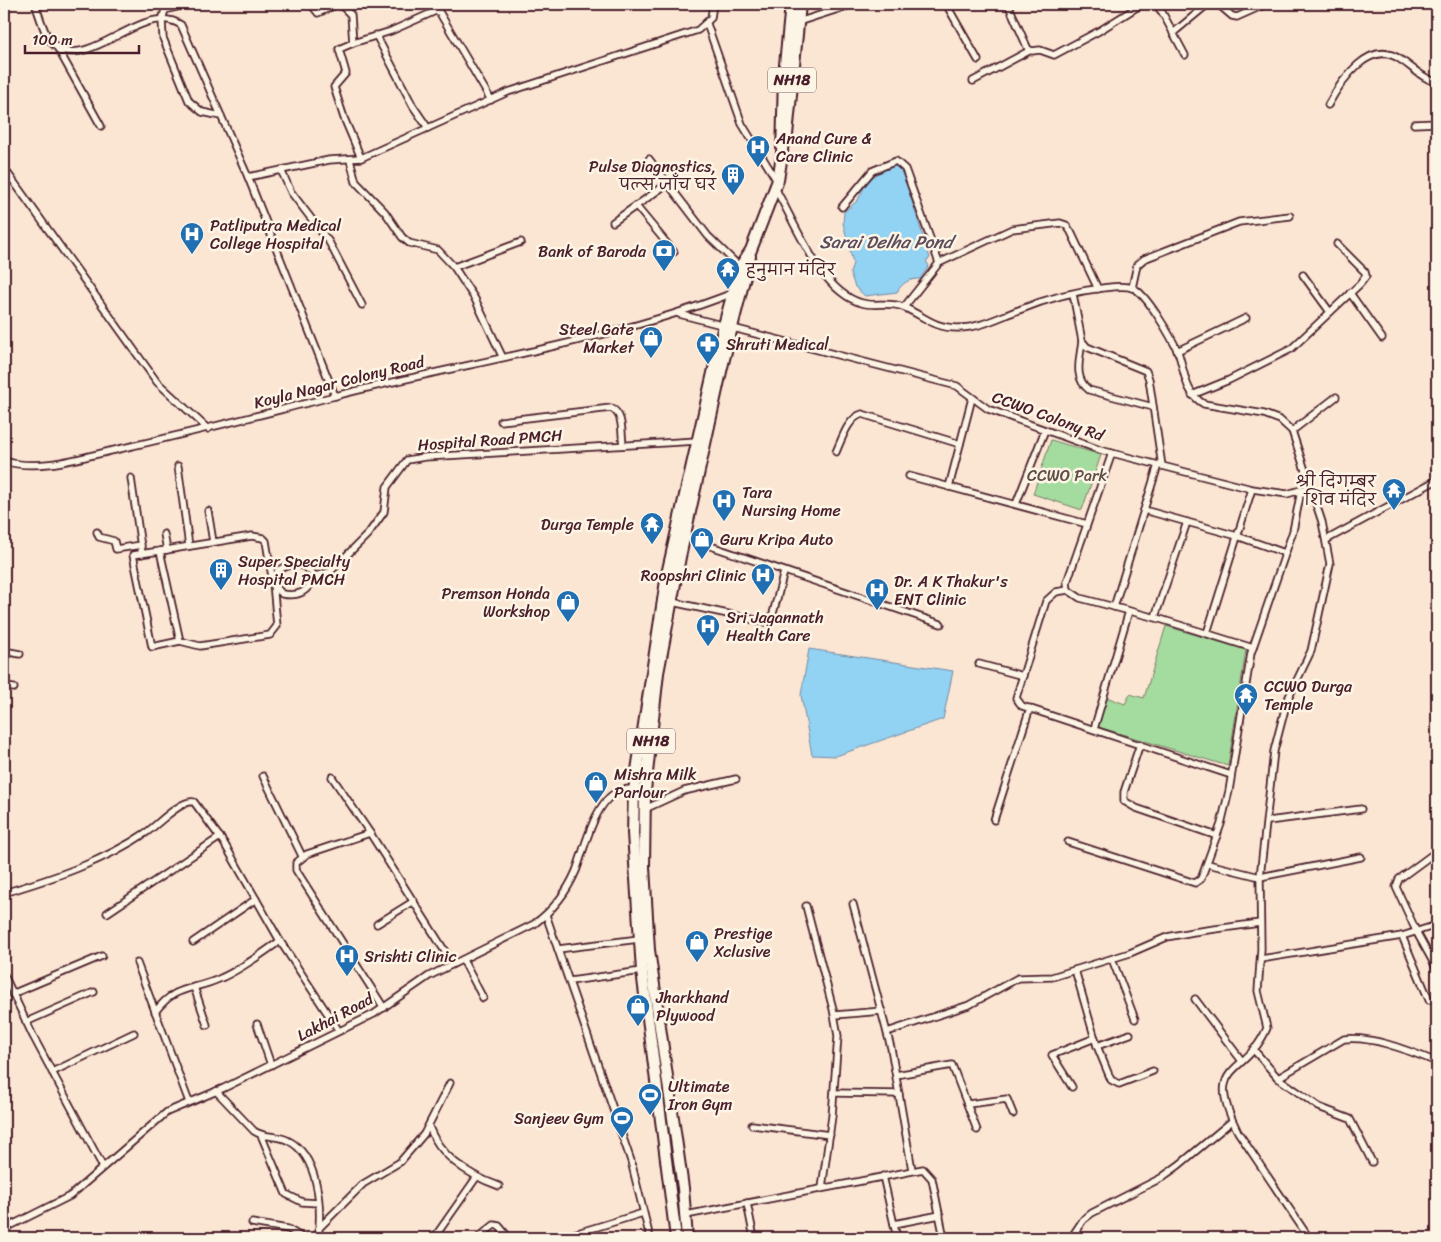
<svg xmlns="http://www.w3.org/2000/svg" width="1441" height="1242" font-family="Sriracha,'Playpen Sans Deva',sans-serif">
<rect width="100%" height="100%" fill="#fbe6d3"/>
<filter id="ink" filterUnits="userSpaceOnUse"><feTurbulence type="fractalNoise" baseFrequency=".02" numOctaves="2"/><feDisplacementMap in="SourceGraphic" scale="10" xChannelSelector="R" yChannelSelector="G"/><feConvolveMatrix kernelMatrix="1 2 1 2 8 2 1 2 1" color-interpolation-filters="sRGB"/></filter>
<g filter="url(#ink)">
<g fill="#a4db9f" stroke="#777d65">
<path d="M1051 440 1101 455 1082 510 1033 494Z"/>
<path d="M1166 626 1246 650 1228 766 1098 727 1106 697 1125 704 1130 694 1144 698Z"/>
</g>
<g fill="#92d2f3" stroke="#758aa3">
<path d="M892 164 897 165 902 170 930 258 926 261 929 266 920 279C909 279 903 282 897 292L865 296 855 287 850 273 853 263 843 223 844 212 858 200 867 181Z"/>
<path d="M809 649 953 671 943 719 836 756 812 755 801 695Z"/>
</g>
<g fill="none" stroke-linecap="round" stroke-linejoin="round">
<g stroke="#4a1f2b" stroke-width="9">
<g id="minor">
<path d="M35 4C40 16 45 41 58 48 93 68 145 0 181 25L248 177 335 396"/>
<path d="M189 4 165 10 162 20 163 38 189 101 202 112 221 116"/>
<path d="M311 4 318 13 338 4"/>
<path d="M340 4 351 15 353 43 339 49 346 73 334 87 344 118 361 158"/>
<path d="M946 4 978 60"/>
<path d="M1008 4 1028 49 1032 51 1040 50 1054 55 1099 31 1142 4"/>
<path d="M1155 4 1162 12 1185 55"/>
<path d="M1218 4 1232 16 1237 17 1266 4"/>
<path d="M798 22 854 4"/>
<path d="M707 24 742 124 777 181"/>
<path d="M1173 33 1208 4"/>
<path d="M376 35 413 106 428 128"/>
<path d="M353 43 391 31 438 10 491 100"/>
<path d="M57 47 101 126"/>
<path d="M973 81 1029 51"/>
<path d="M1328 105C1341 81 1370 37 1401 60 1412 67 1424 80 1437 82"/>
<path d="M1414 124 1437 123"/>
<path d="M649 159 708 236 740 267"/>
<path d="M350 160 356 182 385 212 402 237 409 243 438 250 454 267 475 299 502 356"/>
<path d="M4 168 157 382 208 429"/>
<path d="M281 170 291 192 329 242 362 305"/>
<path d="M248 177 329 160 361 158 508 92 698 30 711 18 713 4"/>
<path d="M775 188C795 222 820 292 862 303 875 307 889 301 903 307 923 315 932 328 958 328 980 328 999 317 1019 310 1046 299 1074 291 1103 288 1112 287 1123 285 1133 288 1146 293 1172 338 1178 352 1185 371 1184 393 1204 404L1264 414 1280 420 1292 431 1322 522 1330 564 1311 651 1287 701 1274 751 1260 877 1261 949 1258 991 1267 1028C1246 1078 1202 1061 1238 1132L1309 1238"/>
<path d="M636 206 674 252"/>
<path d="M842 207 872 171 896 161 905 169 939 263 904 307"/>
<path d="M613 222 667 184"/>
<path d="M939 263 1012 229 1060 223 1066 225 1071 232 1098 289"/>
<path d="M454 267 521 242"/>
<path d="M1303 275 1330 312"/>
<path d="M1132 288 1137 265 1144 259 1239 222 1290 216"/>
<path d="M1350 293 1382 338"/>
<path d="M1073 294 1082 341 1087 347 1146 371 1149 379 1162 466"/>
<path d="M679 314 957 386 988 409 1100 450 1252 489 1287 494 1311 487"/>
<path d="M1082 341C1080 359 1073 378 1089 390L1153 407"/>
<path d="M1177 351 1246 318"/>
<path d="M1192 395 1229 380 1291 349 1360 284 1366 276 1365 272 1337 244"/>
<path d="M501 421 611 408C624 414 621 432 623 445"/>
<path d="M1292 431 1336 397"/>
<path d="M836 452C842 439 848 418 862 414L960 444"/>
<path d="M1112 453 1067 582 1068 590 1080 598 1160 619 1253 648"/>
<path d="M4 461C40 472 82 457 119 449 191 433 263 414 335 396 467 362 605 343 733 293"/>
<path d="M178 466 189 546"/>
<path d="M909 476 1087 524"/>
<path d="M131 478 142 554"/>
<path d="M949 487 972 398"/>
<path d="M1016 504 1045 430"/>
<path d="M1144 510 1158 465"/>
<path d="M208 511 213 542"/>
<path d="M97 532 99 537 114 541 116 549 141 545"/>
<path d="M164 534 167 550"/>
<path d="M684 537 941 624"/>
<path d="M1326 540 1437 480"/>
<path d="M160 551 133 555 152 647 180 641"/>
<path d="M315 576C308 592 299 597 282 594L273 583 266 541 263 538 252 536 160 551 180 641 200 646 270 635 277 626 273 583 278 570C296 562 301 561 315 576L330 572 368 534 384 512 387 487 407 460 425 457 697 441"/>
<path d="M1068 590 1056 592 1046 601 1016 698 1022 706 1231 775"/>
<path d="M672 602 765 622 771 621 784 572"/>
<path d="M1114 607 1144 510 1237 536 1285 553"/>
<path d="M1155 617 1187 522"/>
<path d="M1207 633 1252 489"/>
<path d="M4 651 20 654"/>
<path d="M979 664 1023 676"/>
<path d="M4 687 14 688"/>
<path d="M1094 729 1129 611"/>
<path d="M1140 744 1124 792V801L1136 808 1217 836"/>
<path d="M263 776 302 856"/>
<path d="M332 777 370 833 453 964"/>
<path d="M645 809 684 791 736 779"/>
<path d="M994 820 1030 708"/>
<path d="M1268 821 1361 809"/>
<path d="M370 833 307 854 296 863V870L384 1008"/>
<path d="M1068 842 1195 883 1201 879 1221 824 1229 791 1251 653 1293 531 1301 491"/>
<path d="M1437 851 1399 879 1396 887 1417 933 1437 969"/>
<path d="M1208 864 1260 877 1361 857"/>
<path d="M4 893C54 878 103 862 147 832 158 824 182 799 194 802L224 843 280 941 339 1031"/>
<path d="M853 904 891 1048 912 1170"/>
<path d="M806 906 833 1009 838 1036 832 1116 822 1188"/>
<path d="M107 913 220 837"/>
<path d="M546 915 631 1161 650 1238"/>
<path d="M377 924 414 901"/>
<path d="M1402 936 1429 1000"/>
<path d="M193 942 256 899"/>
<path d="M558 949 639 939"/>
<path d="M1112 959 1135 1019"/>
<path d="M1261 959 1402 936 1437 925"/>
<path d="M463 960 483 998"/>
<path d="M137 963 189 1102"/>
<path d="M1075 970 1097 1046 1111 1080 1119 1084 1153 1071"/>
<path d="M4 975 33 1036 103 1167"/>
<path d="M570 981 642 971"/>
<path d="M194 987 207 1025"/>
<path d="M12 994 102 956"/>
<path d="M1195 999 1242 1061"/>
<path d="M155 1012C177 983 192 992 221 978 242 969 261 954 280 941"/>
<path d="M835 1015 882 1011"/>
<path d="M26 1022 94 992"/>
<path d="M257 1024 271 1065"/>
<path d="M887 1032 969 1005 1018 978 1052 977 1130 953 1167 937 1193 932 1260 923"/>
<path d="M1097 1046 1130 1034"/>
<path d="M1253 1049 1278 1078 1319 1107 1350 1119 1372 1162"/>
<path d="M52 1072 134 1033"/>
<path d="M896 1075 952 1065 977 1130"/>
<path d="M1278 1078 1344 1039C1374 1036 1409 1051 1437 1062"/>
<path d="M1072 1087 1052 1055 1095 1038"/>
<path d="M216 1091 254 1131C264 1138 276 1135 287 1140 319 1155 322 1208 318 1238"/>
<path d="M834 1093 899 1094"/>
<path d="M968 1104 1007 1099 1013 1114"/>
<path d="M752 1125 830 1135"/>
<path d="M429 1127C441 1158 468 1175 499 1186"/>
<path d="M261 1135 286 1194 302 1202 318 1203"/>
<path d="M883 1176 897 1238"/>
<path d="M747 1203 754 1238"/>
<path d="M686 1215 923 1169 932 1179 944 1238"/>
<path d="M252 1223 288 1229 303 1238"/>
<path d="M894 1224 940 1215"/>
<path d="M319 1228 363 1184 400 1162 424 1134 450 1083"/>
<path d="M4 1229 70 1196 167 1112 224 1088 374 1014 429 976 534 924C552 911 567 892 576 871 585 848 595 797 622 790 629 788 638 790 645 791"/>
<path d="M434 1238 476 1178"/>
<path d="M478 1238 494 1225 499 1226 509 1238"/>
<path d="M561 1238 643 1213"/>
<path d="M1071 1238 1083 1220 1092 1213 1161 1178 1179 1165 1232 1121"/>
</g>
</g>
<g stroke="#4a1f2b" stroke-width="14">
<g id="trunk">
<path d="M787 135 800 4"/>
<path d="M676 1238 642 971 633 833 634 790 667 574 724 325 740 267 751 250 778 180 782 155 784 75 791 4"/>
<path d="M687 1238 683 1188 649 950 644 867 645 791 658 673 680 557 722 367 750 256"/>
</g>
</g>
<use href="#minor" stroke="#fcf5e5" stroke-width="5.5"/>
<use href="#trunk" stroke="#fcf5e5" stroke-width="10"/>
</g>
</g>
<defs>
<g id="hospital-pin" transform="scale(1.25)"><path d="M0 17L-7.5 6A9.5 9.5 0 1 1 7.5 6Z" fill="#1f6fb2" stroke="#fcf5e5"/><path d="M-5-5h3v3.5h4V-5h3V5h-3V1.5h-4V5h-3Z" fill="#fff"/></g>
<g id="building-pin" transform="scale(1.25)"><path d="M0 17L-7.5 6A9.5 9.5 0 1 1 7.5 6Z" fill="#1f6fb2" stroke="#fcf5e5"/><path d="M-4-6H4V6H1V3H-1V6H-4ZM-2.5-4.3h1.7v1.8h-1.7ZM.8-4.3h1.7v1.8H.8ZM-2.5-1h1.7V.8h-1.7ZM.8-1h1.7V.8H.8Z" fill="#fff"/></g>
<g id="bank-pin" transform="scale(1.25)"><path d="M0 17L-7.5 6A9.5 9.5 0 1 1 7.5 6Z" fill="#1f6fb2" stroke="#fcf5e5"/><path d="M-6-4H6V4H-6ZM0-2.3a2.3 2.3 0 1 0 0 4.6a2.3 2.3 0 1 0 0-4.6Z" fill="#fff"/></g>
<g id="temple-pin" transform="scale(1.25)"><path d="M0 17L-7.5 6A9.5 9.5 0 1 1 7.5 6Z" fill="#1f6fb2" stroke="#fcf5e5"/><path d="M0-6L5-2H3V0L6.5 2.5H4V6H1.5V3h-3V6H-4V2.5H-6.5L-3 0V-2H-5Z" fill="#fff"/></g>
<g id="shop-pin" transform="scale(1.25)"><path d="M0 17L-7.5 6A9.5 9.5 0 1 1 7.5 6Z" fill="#1f6fb2" stroke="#fcf5e5"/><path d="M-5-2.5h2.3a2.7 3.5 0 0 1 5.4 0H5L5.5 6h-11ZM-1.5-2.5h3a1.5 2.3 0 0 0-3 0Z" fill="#fff"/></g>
<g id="pharmacy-pin" transform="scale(1.25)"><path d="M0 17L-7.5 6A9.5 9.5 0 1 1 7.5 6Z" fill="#1f6fb2" stroke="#fcf5e5"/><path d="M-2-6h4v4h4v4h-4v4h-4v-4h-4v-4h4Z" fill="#fff"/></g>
<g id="stadium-pin" transform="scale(1.25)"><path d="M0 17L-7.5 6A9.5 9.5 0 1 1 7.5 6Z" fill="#1f6fb2" stroke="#fcf5e5"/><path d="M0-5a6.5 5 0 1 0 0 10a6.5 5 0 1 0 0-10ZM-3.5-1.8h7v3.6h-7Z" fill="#fff"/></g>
</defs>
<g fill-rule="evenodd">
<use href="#hospital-pin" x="758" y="147"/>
<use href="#building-pin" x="733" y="175"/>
<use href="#hospital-pin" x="192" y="234"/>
<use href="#bank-pin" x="664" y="251"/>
<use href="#temple-pin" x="728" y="269"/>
<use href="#shop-pin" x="651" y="338"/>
<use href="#pharmacy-pin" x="708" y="344"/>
<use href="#temple-pin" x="1394" y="490"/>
<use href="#hospital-pin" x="724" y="501"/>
<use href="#temple-pin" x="652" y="524"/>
<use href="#shop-pin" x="702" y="539"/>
<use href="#building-pin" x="221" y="570"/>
<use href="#hospital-pin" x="763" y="575"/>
<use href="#hospital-pin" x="877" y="590"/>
<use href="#shop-pin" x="568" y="602"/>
<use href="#hospital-pin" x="708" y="626"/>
<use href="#temple-pin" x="1246" y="695"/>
<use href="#shop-pin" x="596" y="783"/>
<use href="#shop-pin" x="697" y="942"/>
<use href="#hospital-pin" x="347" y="956"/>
<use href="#shop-pin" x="638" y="1006"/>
<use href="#stadium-pin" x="650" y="1095"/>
<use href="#stadium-pin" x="622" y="1118"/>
</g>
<g text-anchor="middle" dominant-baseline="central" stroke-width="5" stroke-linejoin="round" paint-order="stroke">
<g fill="#fcf5e5" stroke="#7f5f63" stroke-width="1">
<rect x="768" y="67.5" width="48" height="25" rx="4"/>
<rect x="627" y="728.5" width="48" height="25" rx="4"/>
</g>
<g font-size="15" font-weight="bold" fill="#4a1f2b">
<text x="792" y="80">NH18</text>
<text x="651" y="741">NH18</text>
</g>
<g font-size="16" fill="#4a1f2b" stroke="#fcf5e5" text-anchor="start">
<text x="776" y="138">Anand Cure &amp;<tspan x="776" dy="18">Care Clinic</tspan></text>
<text x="716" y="166" text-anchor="end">Pulse Diagnostics,<tspan x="716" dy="18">पल्स जाँच घर</tspan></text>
<text x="210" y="225">Patliputra Medical<tspan x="210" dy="18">College Hospital</tspan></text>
<text x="646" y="251" text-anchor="end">Bank of Baroda</text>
<text x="746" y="269">हनुमान मंदिर</text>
<text x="634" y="329" text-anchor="end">Steel Gate<tspan x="634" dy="18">Market</tspan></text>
<text x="726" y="344">Shruti Medical</text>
<text x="1376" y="481" text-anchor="end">श्री दिगम्बर<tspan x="1376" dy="18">शिव मंदिर</tspan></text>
<text x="742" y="492">Tara<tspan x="742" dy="18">Nursing Home</tspan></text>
<text x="634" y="524" text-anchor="end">Durga Temple</text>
<text x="720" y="539">Guru Kripa Auto</text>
<text x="238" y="561">Super Specialty<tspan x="238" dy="18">Hospital PMCH</tspan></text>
<text x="746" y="575" text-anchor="end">Roopshri Clinic</text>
<text x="894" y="581">Dr. A K Thakur's<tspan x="894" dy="18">ENT Clinic</tspan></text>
<text x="550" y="593" text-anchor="end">Premson Honda<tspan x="550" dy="18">Workshop</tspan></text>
<text x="726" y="617">Sri Jagannath<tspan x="726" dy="18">Health Care</tspan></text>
<text x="1264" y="686">CCWO Durga<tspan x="1264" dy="18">Temple</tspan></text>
<text x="614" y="774">Mishra Milk<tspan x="614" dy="18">Parlour</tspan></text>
<text x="714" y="933">Prestige<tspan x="714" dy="18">Xclusive</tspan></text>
<text x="364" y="956">Srishti Clinic</text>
<text x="656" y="997">Jharkhand<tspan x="656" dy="18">Plywood</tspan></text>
<text x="668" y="1086">Ultimate<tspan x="668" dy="18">Iron Gym</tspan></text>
<text x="604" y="1118" text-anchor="end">Sanjeev Gym</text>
</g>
<g font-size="16" fill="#4a1f2b" stroke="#fcf5e5">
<text transform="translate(339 382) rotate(-14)">Koyla Nagar Colony Road</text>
<text transform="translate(1048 416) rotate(20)">CCWO Colony Rd</text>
<text transform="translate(490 440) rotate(-4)">Hospital Road PMCH</text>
<text transform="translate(335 1017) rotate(-28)">Lakhai Road</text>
</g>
<g font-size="16" fill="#604e48" stroke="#fcf5e5">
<text x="1067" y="475">CCWO Park</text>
</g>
<g font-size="18" font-style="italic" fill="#5c4c5d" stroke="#fcf5e5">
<text x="886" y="242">Sarai Delha Pond</text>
</g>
</g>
<rect width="1441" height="1242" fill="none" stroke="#fcf5e5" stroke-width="20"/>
<rect x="10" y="10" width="1421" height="1222" fill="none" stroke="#4a1f2b" stroke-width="2" filter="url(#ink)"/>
<path d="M25 45v8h114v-8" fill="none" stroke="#4a1f2b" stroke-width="2.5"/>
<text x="32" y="45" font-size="15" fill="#4a1f2b" stroke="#fcf5e5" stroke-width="4" paint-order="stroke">100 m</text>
</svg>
